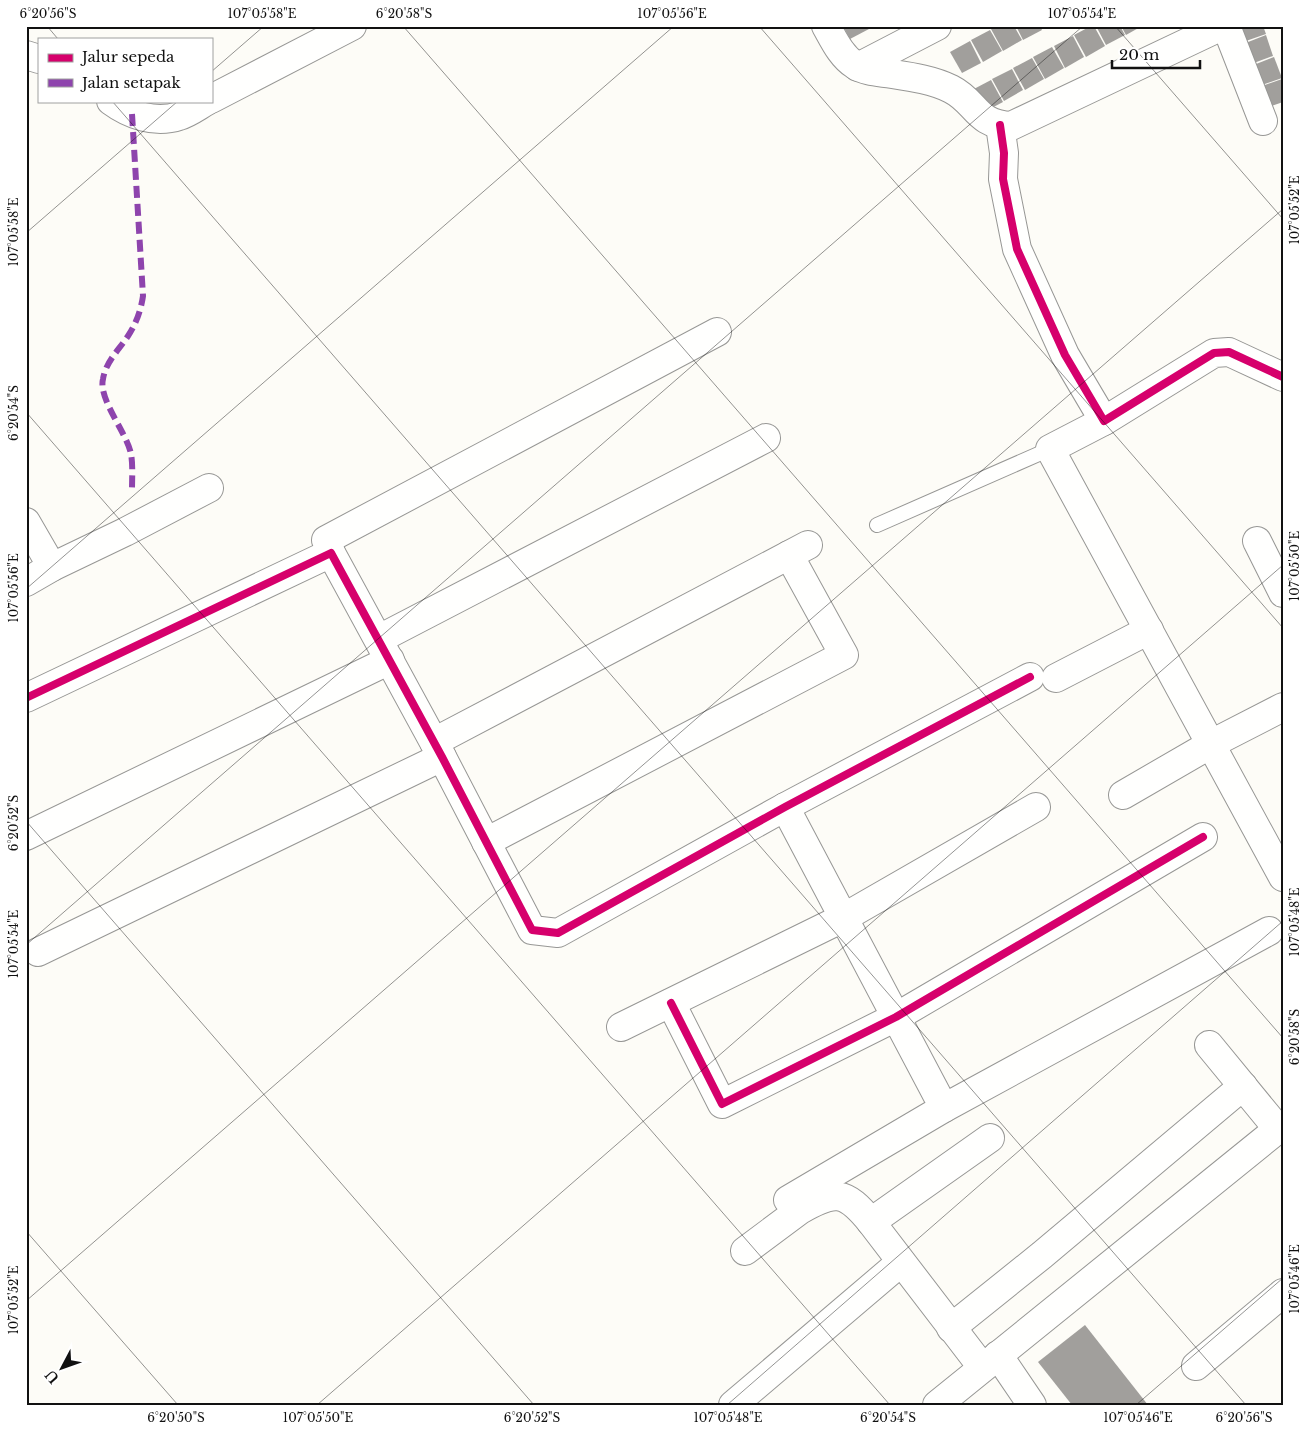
<svg xmlns="http://www.w3.org/2000/svg" width="1309" height="1431" font-family="'Libre Baskerville',serif">
<rect width="100%" height="100%" fill="#fdfcf7"/>
<g fill="#a19f9c">
<path d="M843 26H868L869 29 850 39Z"/>
<path d="M997 26H1014L1022 40 1003 51 991 29Z"/>
<path d="M1016 26H1040L1042 30 1023 40Z"/>
<path d="M1091 26H1094L1105 46 1086 57 1074 35Z"/>
<path d="M1096 26H1120L1125 35 1106 45Z"/>
<path d="M1121 26H1142L1126 35Z"/>
<path d="M1237 26H1263L1266 34 1243 42Z"/>
<path d="M990 30 1002 51 983 62 971 40Z"/>
<path d="M1266 35 1273 56 1251 64 1243 44Z"/>
<path d="M1073 36 1084 57 1065 68 1054 46Z"/>
<path d="M970 41 981 63 962 73 950 52Z"/>
<path d="M1052 47 1064 68 1045 79 1033 57Z"/>
<path d="M1274 57 1282 78 1259 86 1251 66Z"/>
<path d="M1032 58 1044 79 1025 90 1013 68Z"/>
<path d="M1012 69 1023 90 1004 101 992 79Z"/>
<path d="M1282 79 1283 102 1266 108 1259 87Z"/>
<path d="M991 80 1003 102 984 112 972 90Z"/>
<path d="M1085 1325 1148 1405H1072L1038 1362Z"/>
</g>
<g fill="none" stroke-linecap="round" stroke-linejoin="round">
<g stroke="#979795" stroke-width="16">
<path id="service" d="M877 525 1050 449"/>
</g>
<g stroke="#979795" stroke-width="30">
<g id="minor">
<path d="M826 26C834 40 841 56 855 65 866 72 880 72 892 74 912 77 933 80 951 89 977 102 975 124 1011 126L1222 26"/>
<path d="M1226 26 1263 121"/>
<path d="M26 55 39 59"/>
<path d="M858 67 937 26"/>
<path d="M211 99 352 26"/>
<path d="M111 101C130 115 155 124 179 116 189 113 198 106 207 101"/>
<path d="M1000 125 1004 153 1003 179 1017 249 1065 355 1104 421 1214 353 1229 352 1283 377"/>
<path d="M1104 421 1050 449 1283 877"/>
<path d="M26 522 52 567"/>
<path d="M1257 541 1283 593"/>
<path d="M331 553 326 540 717 332"/>
<path d="M26 582 52 567 125 532 209 488"/>
<path d="M379 639 766 438"/>
<path d="M1056 678 1149 630"/>
<path d="M26 698 331 553 442 757 532 930 558 933 785 807 1030 677"/>
<path d="M434 742 808 545"/>
<path d="M1123 795 1211 744 1283 707"/>
<path d="M785 807 944 1108 788 1200"/>
<path d="M26 836 390 660"/>
<path d="M486 842 844 655 789 555"/>
<path d="M38 952 442 757"/>
<path d="M671 1003 722 1104 896 1017 1203 837"/>
<path d="M621 1027 843 918 1036 807"/>
<path d="M1209 1045 1278 1129"/>
<path d="M944 1108 1269 931"/>
<path d="M871 1222 990 1138"/>
<path d="M745 1251 800 1210C835 1190 845 1190 871 1222L982 1367"/>
<path d="M951 1328 1042 1255 1243 1086"/>
<path d="M998 1355 1032 1405"/>
<path d="M1196 1366 1283 1293"/>
<path d="M733 1405 901 1262"/>
<path d="M937 1405 1283 1125"/>
</g>
</g>
<use href="#service" stroke="#fffffe" stroke-width="14"/>
<use href="#minor" stroke="#fffffe" stroke-width="28"/>
<path stroke="#8e44ad" stroke-width="6" stroke-dasharray="12 6" stroke-linecap="butt" d="M132 114 143 296C141 310 136 324 128 336 119 350 106 361 103 379 98 399 127 433 131 454 133 465 132 478 132 489"/>
<g stroke="#fff" stroke-width="11">
<g id="cycleway">
<path d="M1000 125 1004 153 1003 179 1017 249 1065 355 1104 421 1214 353 1229 352 1283 377"/>
<path d="M26 698 331 553 442 757 532 930 558 933 785 807 1030 677"/>
<path d="M671 1003 722 1104 896 1017 1203 837"/>
</g>
</g>
<use href="#cycleway" stroke="#d6006c" stroke-width="8"/>
</g>
<path fill="none" stroke="#111" stroke-width="1" stroke-opacity="0.45" d="M47 26 58 39M403 26 1283 1038M759 26 1283 628M1115 26 1283 219M211 72 264 26M112 101 1246 1405M26 233 178 101M26 412 890 1405M26 589 674 26M26 821 534 1405M26 945 1083 26M26 1231 178 1405M26 1301 1283 209M317 1405 1283 565M727 1405 1283 921M1136 1405 1283 1278"/>
<rect width="1309" height="1431" fill="none" stroke="#ffffff" stroke-width="55"/>
<rect x="38" y="38" width="175" height="65" fill="#ffffff" stroke="#a0a0a0"/>
<rect x="48" y="54" width="25" height="8" fill="#d6006c" stroke="#a0a0a0"/>
<text x="82" y="62" font-size="15" fill="#111111">Jalur sepeda</text>
<rect x="48" y="79" width="25" height="8" fill="#8e44ad" stroke="#a0a0a0"/>
<text x="82" y="88" font-size="15" fill="#111111">Jalan setapak</text>
<g transform="translate(62 1368) rotate(229)" stroke="#ffffff" stroke-width="4" paint-order="stroke">
<path d="M0-4L9 19L0 12L-9 19Z" fill="#111111"/>
<text y="-8" font-size="14" font-weight="bold" text-anchor="middle" fill="#111111">U</text>
</g>
<path d="M1112 60v8h88v-8" fill="none" stroke="#111111" stroke-width="2.5"/>
<text x="1119" y="60" font-size="15" fill="#111111" stroke="#ffffff" stroke-width="4" paint-order="stroke">20 m</text>
<rect x="28" y="28" width="1254" height="1376" fill="none" stroke="#111" stroke-width="2"/>
<g font-size="12" text-anchor="middle" fill="#111">
<text x="48" y="18">6°20'56"S</text>
<text x="262" y="18">107°05'58"E</text>
<text x="404" y="18">6°20'58"S</text>
<text x="672" y="18">107°05'56"E</text>
<text x="1082" y="18">107°05'54"E</text>
<text transform="translate(1295 210) rotate(-90)" y="4">107°05'52"E</text>
<text transform="translate(14 232) rotate(-90)" y="4">107°05'58"E</text>
<text transform="translate(14 413) rotate(-90)" y="4">6°20'54"S</text>
<text transform="translate(1295 566) rotate(-90)" y="4">107°05'50"E</text>
<text transform="translate(14 588) rotate(-90)" y="4">107°05'56"E</text>
<text transform="translate(14 823) rotate(-90)" y="4">6°20'52"S</text>
<text transform="translate(1295 922) rotate(-90)" y="4">107°05'48"E</text>
<text transform="translate(14 944) rotate(-90)" y="4">107°05'54"E</text>
<text transform="translate(1295 1037) rotate(-90)" y="4">6°20'58"S</text>
<text transform="translate(1295 1279) rotate(-90)" y="4">107°05'46"E</text>
<text transform="translate(14 1300) rotate(-90)" y="4">107°05'52"E</text>
<text x="176" y="1422">6°20'50"S</text>
<text x="318" y="1422">107°05'50"E</text>
<text x="532" y="1422">6°20'52"S</text>
<text x="728" y="1422">107°05'48"E</text>
<text x="888" y="1422">6°20'54"S</text>
<text x="1138" y="1422">107°05'46"E</text>
<text x="1244" y="1422">6°20'56"S</text>
</g>
</svg>
